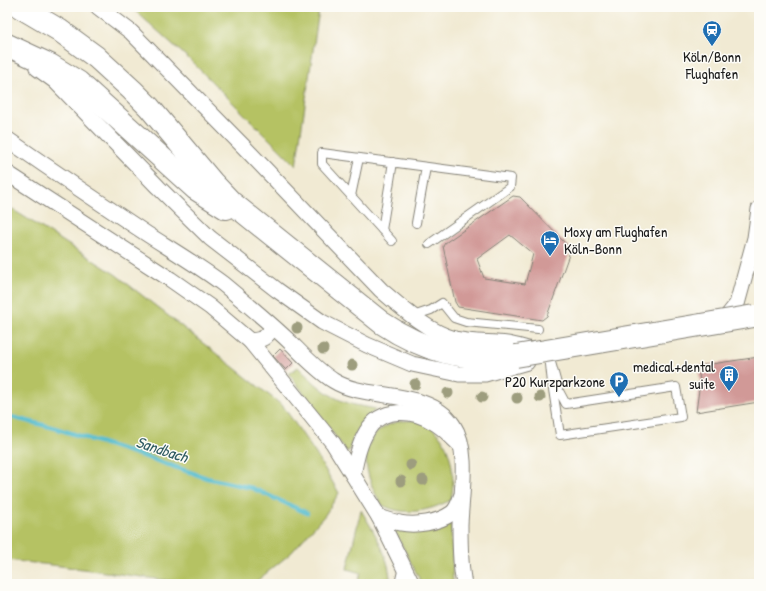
<svg xmlns="http://www.w3.org/2000/svg" width="766" height="591" font-family="'Patrick Hand',sans-serif">
<rect width="100%" height="100%" fill="#fdfcf7"/>
<filter id="ink" filterUnits="userSpaceOnUse"><feTurbulence type="fractalNoise" baseFrequency=".025" numOctaves="2"/><feDisplacementMap in="SourceGraphic" scale="8" xChannelSelector="R" yChannelSelector="G"/><feConvolveMatrix kernelMatrix="1 2 1 2 8 2 1 2 1" color-interpolation-filters="sRGB"/></filter>
<filter id="wash" filterUnits="userSpaceOnUse"><feTurbulence type="fractalNoise" baseFrequency=".012" numOctaves="4" result="noise"/><feDisplacementMap in="SourceGraphic" scale="16" xChannelSelector="R" yChannelSelector="G"/><feGaussianBlur stdDeviation="0.9" result="paint"/><feColorMatrix in="noise" values="0 0 0 0 0 0 0 0 0 0 0 0 0 0 0 0 0 1.4 0 .05"/><feComposite in="paint" operator="in"/></filter>
<g filter="url(#wash)">
<rect width="100%" height="100%" fill="#f1ead3"/>
<g fill="#b5c264" stroke="#686f40">
<path d="M131 7H300L319 10 296 166 189 59Z"/>
<path d="M7 206 115 274 283 406 316 454 339 493 325 515 291 553 253 584H194L60 566 7 560Z"/>
<path d="M298 367C313 382 328 397 348 403 357 406 367 407 376 409 361 424 355 430 349 451H346L318 412 289 374Z"/>
<path d="M400 421C406 421 412 420 418 421 450 429 457 473 451 500 429 511 405 517 382 505 378 498 373 491 371 483 360 454 367 429 400 421Z"/>
<path d="M361 510C374 532 391 558 390 584H357L361 573 347 569Z"/>
<path d="M451 518 453 584H422L392 526Z"/>
</g>
<g fill="none" stroke-linecap="round" stroke-linejoin="round">
<path stroke="#51bbcd" stroke-width="4.5" d="M7 416 55 428 149 458 207 478 252 488 307 513"/>
</g>
<g id="blocks">
<g fill="#d19997" fill-rule="evenodd">
<path d="M513 196 520 197 571 249 547 316 542 320 458 307 455 302 443 246 445 243ZM510 235 533 254 525 284 484 278 477 259Z"/>
<path d="M280 349 293 363 286 370 273 356Z"/>
<path d="M759 357V402L696 412 700 382 698 366Z"/>
</g>
</g>
</g>
<g filter="url(#ink)">
<use href="#blocks" fill-opacity="0" stroke="#868378" stroke-width="1"/>
<g fill="none" stroke-linecap="round" stroke-linejoin="round">
<g stroke="#868378" stroke-width="10">
<g id="lane">
<path d="M393 162 382 230 322 164V153L511 178 510 187 429 244"/>
<path d="M351 196 359 158"/>
<path d="M416 223 426 167"/>
<path d="M382 230 392 241"/>
<path d="M413 316 431 310 442 303 454 318 466 322 538 329"/>
<path d="M549 355 559 391 566 404 676 387 681 417 560 435 552 383Z"/>
<path d="M399 584 403 567"/>
</g>
</g>
<g stroke="#868378" stroke-width="17">
<g id="street">
<path d="M98 7 131 32 244 147 381 290C402 308 428 332 455 339 472 343 489 342 507 344 515 345 523 348 531 350"/>
<path d="M37 68 55 81 158 187 210 238 277 290 322 322 367 345 412 364 459 374H485L527 362"/>
<path d="M7 139C53 171 100 203 147 234 172 250 199 266 223 284 246 303 270 323 292 344 305 357 318 371 334 381 366 401 429 388 453 425 470 450 461 495 460 525 460 544 460 565 464 584"/>
<path d="M7 173 170 279 210 307 250 341 333 443 379 517 412 584"/>
<path d="M721 324 737 304 755 238 759 209"/>
<path d="M250 341C263 340 266 338 273 327"/>
<path d="M353 475C356 460 359 444 367 431 381 407 412 409 433 422 443 427 451 437 459 444"/>
<path d="M379 517C386 519 393 522 400 523 416 526 438 523 452 513 457 509 459 503 461 497"/>
</g>
</g>
<g stroke="#868378" stroke-width="24">
<g id="secondary">
<path d="M20 7 59 30 96 57 132 90 149 107 212 182 231 202 382 323C424 351 465 362 516 356"/>
<path d="M7 45 50 65 78 82 196 189 226 208"/>
</g>
</g>
<use href="#lane" stroke="#fff" stroke-width="8"/>
<use href="#street" stroke="#fff" stroke-width="15"/>
<use href="#secondary" stroke="#fff" stroke-width="22"/>
<g stroke="#868378" stroke-width="24" stroke-linecap="butt">
<path id="secondary-bridge" d="M516 356 754 316"/>
</g>
<use href="#secondary-bridge" stroke="#fff" stroke-width="22"/>
</g>
<g fill="#9d9d7e">
<circle cx="297" cy="328" r="5.5"/>
<circle cx="323" cy="349" r="5.5"/>
<circle cx="352" cy="365" r="5.5"/>
<circle cx="415" cy="384" r="5.5"/>
<circle cx="448" cy="393" r="5.5"/>
<circle cx="482" cy="397" r="5.5"/>
<circle cx="540" cy="397" r="5.5"/>
<circle cx="517" cy="398" r="5.5"/>
<circle cx="411" cy="465" r="5.5"/>
<circle cx="423" cy="480" r="5.5"/>
<circle cx="401" cy="481" r="5.5"/>
</g>
</g>
<defs>
<g id="station-pin" transform="scale(1)"><path d="M0 17L-7.5 6A9.5 9.5 0 1 1 7.5 6Z" fill="#1f6fb2" stroke="#fdfcf7"/><path d="M-3-6H3Q5-6 5-4V2Q5 4 3 4L4.5 6H3L1.5 4h-3L-3 6H-4.5L-3 4Q-5 4-5 2V-4Q-5-6-3-6ZM-3.5-4v3h7v-3ZM-3.5 1v1.5H-2V1ZM2 1v1.5H3.5V1Z" fill="#fff"/></g>
<g id="hotel-pin" transform="scale(1)"><path d="M0 17L-7.5 6A9.5 9.5 0 1 1 7.5 6Z" fill="#1f6fb2" stroke="#fdfcf7"/><path d="M-6-4.5h1.5V1H6V5H4.5V3h-9V5H-6ZM-4 0a1.8 1.8 0 1 1 3.6 0ZM.5 0V-2.5h3Q6-2.5 6 0Z" fill="#fff"/></g>
<g id="building-pin" transform="scale(1)"><path d="M0 17L-7.5 6A9.5 9.5 0 1 1 7.5 6Z" fill="#1f6fb2" stroke="#fdfcf7"/><path d="M-4-6H4V6H1V3H-1V6H-4ZM-2.5-4.3h1.7v1.8h-1.7ZM.8-4.3h1.7v1.8H.8ZM-2.5-1h1.7V.8h-1.7ZM.8-1h1.7V.8H.8Z" fill="#fff"/></g>
<g id="parking-pin" transform="scale(1)"><path d="M0 17L-7.5 6A9.5 9.5 0 1 1 7.5 6Z" fill="#1f6fb2" stroke="#fdfcf7"/><path d="M-3.5-5.5H1a3.5 3.5 0 0 1 0 7H-1V5.5H-3.5ZM-1-3.4V-.6H.8a1.4 1.4 0 0 0 0-2.8Z" fill="#fff"/></g>
</defs>
<g fill-rule="evenodd">
<use href="#station-pin" x="712" y="30"/>
<use href="#hotel-pin" x="550" y="240"/>
<use href="#building-pin" x="729" y="375"/>
<use href="#parking-pin" x="619" y="381"/>
</g>
<g text-anchor="middle" dominant-baseline="central" stroke-width="3" stroke-linejoin="round" paint-order="stroke">
<g font-size="15" fill="#1c1c1c" stroke="#fdfcf7" text-anchor="end">
<text x="712" y="56" text-anchor="middle">Köln/Bonn<tspan x="712" dy="17">Flughafen</tspan></text>
<text x="564" y="231" text-anchor="start">Moxy am Flughafen<tspan x="564" dy="17">Köln-Bonn</tspan></text>
<text x="715" y="366">medical+dental<tspan x="715" dy="17">suite</tspan></text>
<text x="605" y="381">P20 Kurzparkzone</text>
</g>
<g font-size="16" font-style="italic" fill="#315c63" stroke="#fdfcf7">
<text transform="translate(162 449) rotate(18)">Sandbach</text>
</g>
</g>
<rect width="766" height="591" fill="none" stroke="#fdfcf7" stroke-width="24"/>
</svg>
